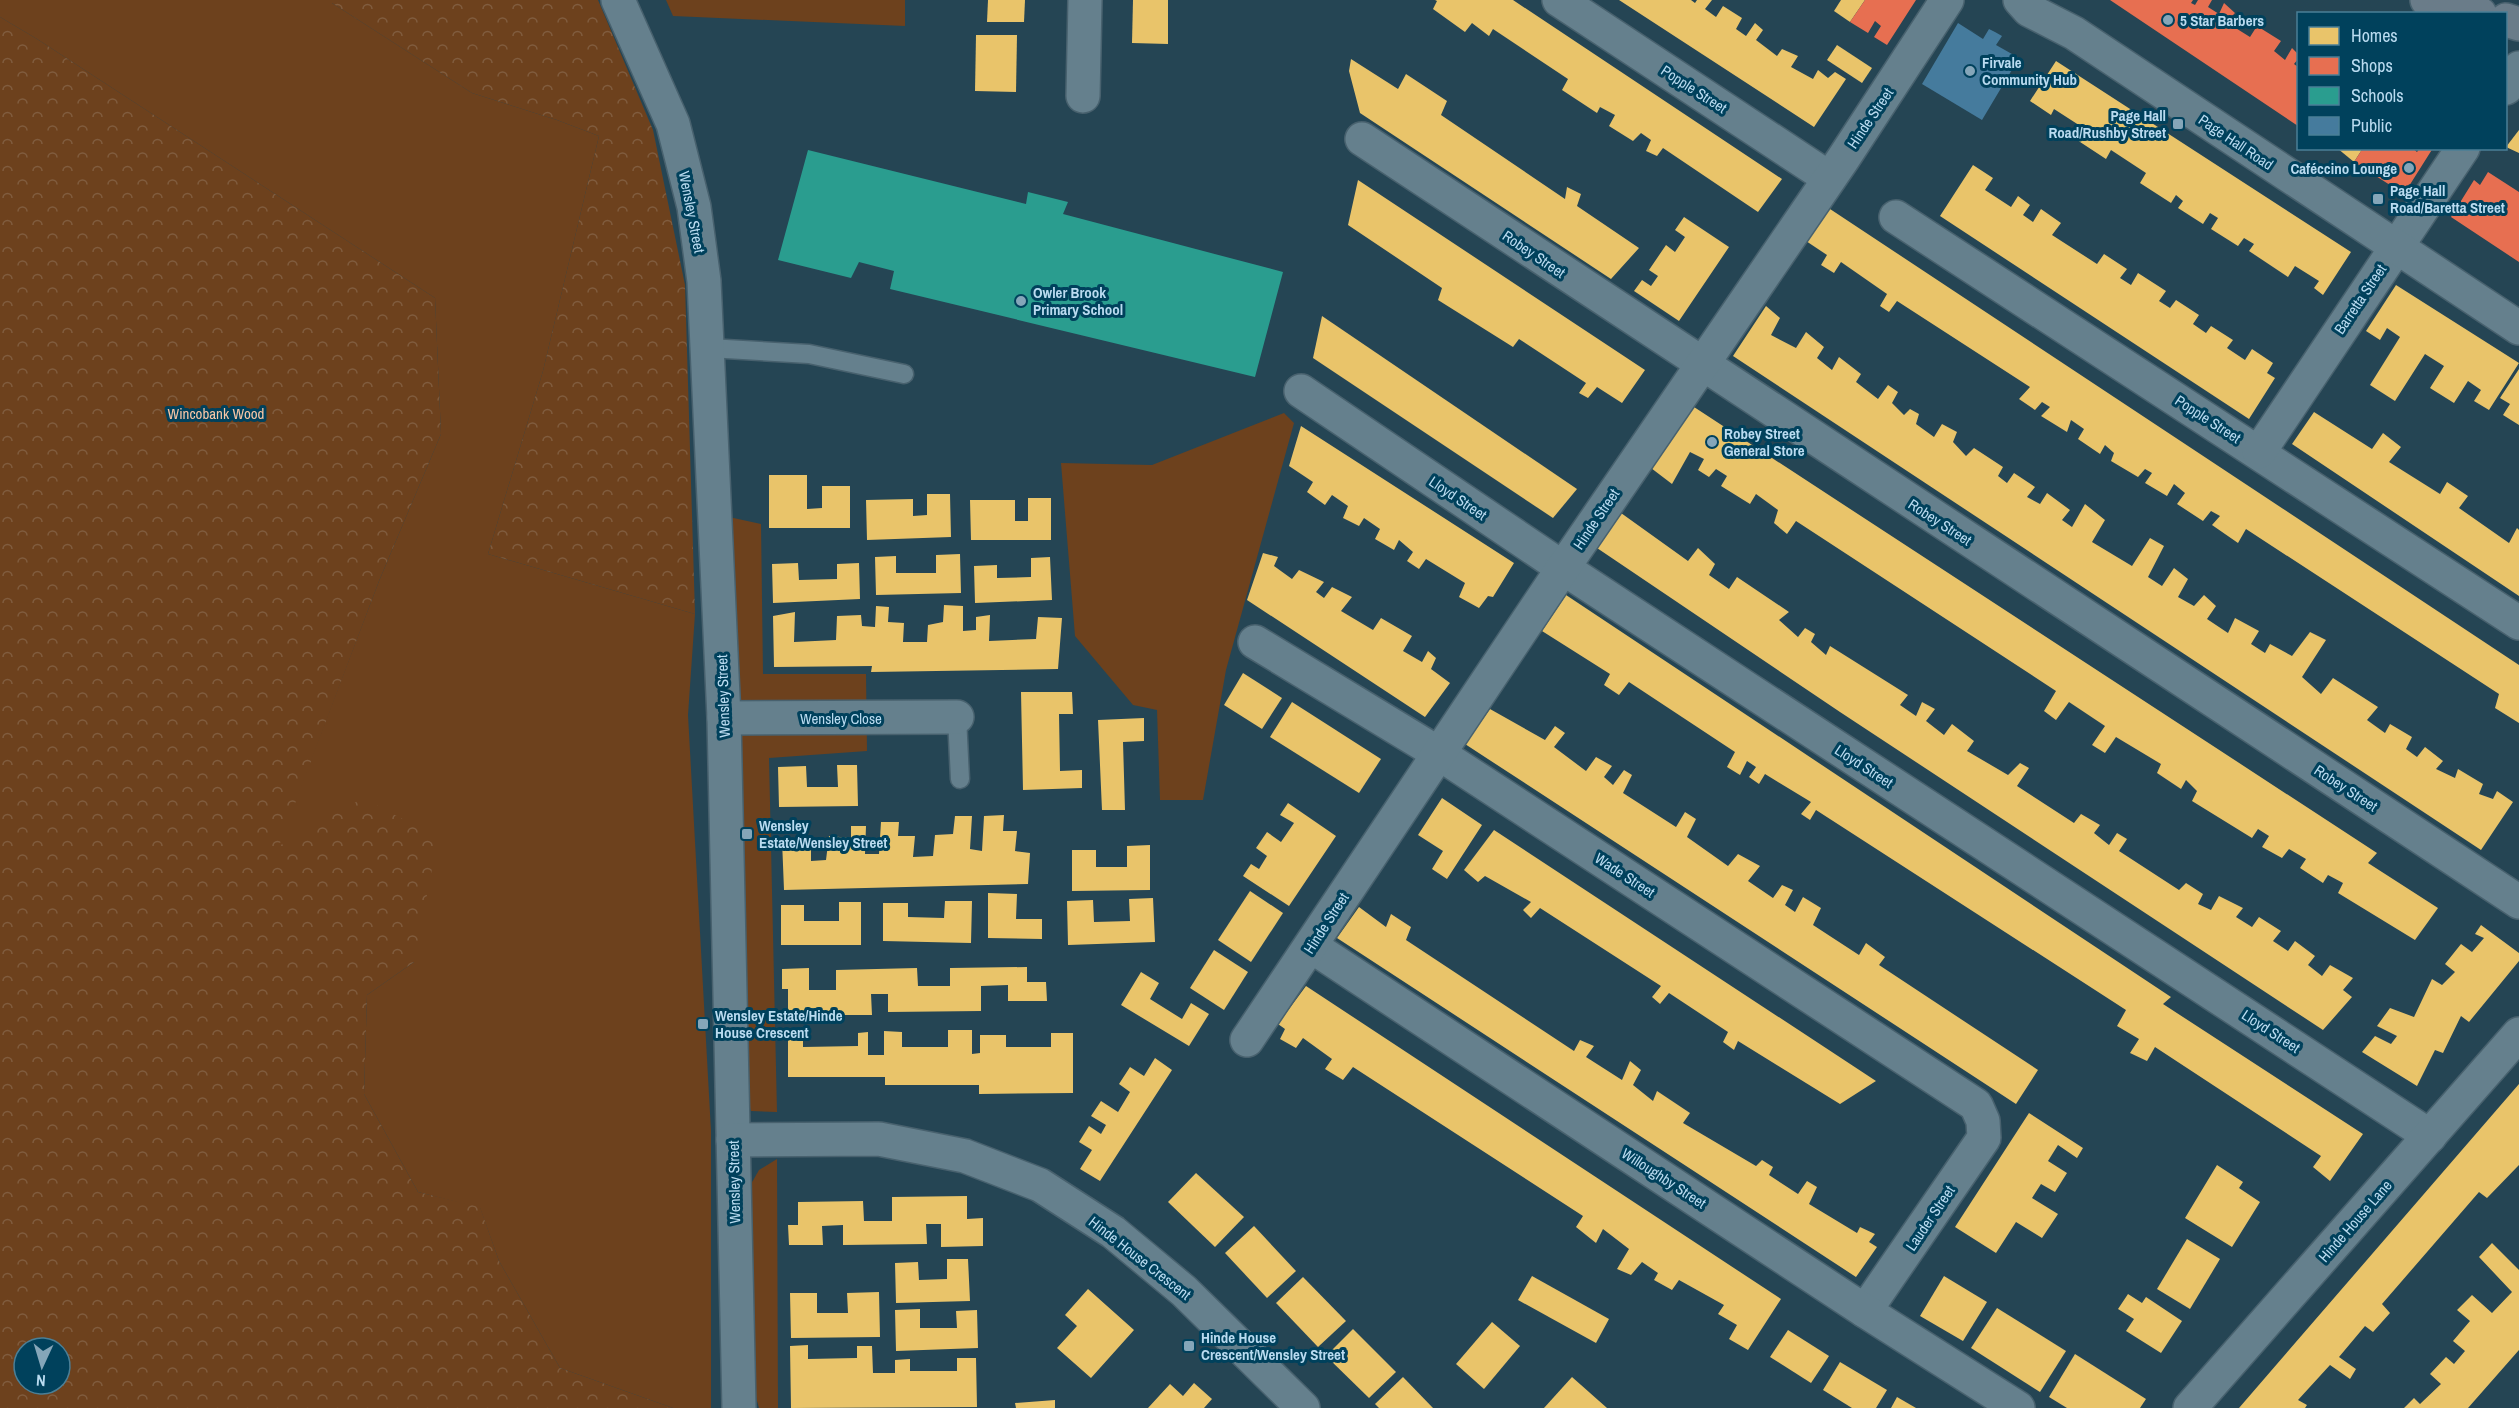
<svg xmlns="http://www.w3.org/2000/svg" width="2519" height="1408" font-family="'Archivo Narrow',sans-serif">
<defs>
<pattern id="forest-crowns" width="20" height="18" patternUnits="userSpaceOnUse" patternTransform="scale(1.5)"><rect width="20" height="18" fill="#6d411d"/><path d="M2 6a3 3 0 1 1 6 0M12 15a3 3 0 1 1 6 0" fill="none" stroke="#805c3e"/></pattern>
</defs>
<rect width="100%" height="100%" fill="#254554"/>
<g fill="#6d411d">
<path d="M0 0H332V3L472 93 557 120 599 136 543 371 488 554 695 614 688 715 711 1131V1408H673L560 1368 499 1261 480 1208 418 1192 364 1094 367 995 414 962 278 846 379 581 441 434 435 298 37 39 0 17Z"/>
<path d="M666 0H905V26L673 16Z"/>
<path d="M1284 413 1294 423 1226 670 1203 800H1160L1157 710 1133 705 1075 636 1061 463 1152 465Z"/>
<path d="M729 517 761 524 763 674H866L867 751 769 758 777 1112 751 1111 745 1094Z"/>
<path d="M777 1159 778 1408H759L756 1397 751 1184 759 1170Z"/>
</g>
<g fill="url(#forest-crowns)" fill-rule="evenodd">
<path d="M332 0H598L653 130 685 285 695 614 488 554 543 371 599 136 557 120 472 93 332 3Z"/>
<path d="M0 17 37 39 435 298 441 434 379 581 279 846 363 798 438 838 414 962 367 995 364 1094 418 1192 480 1207 499 1261 560 1368 673 1408H0ZM24 1348H60V1384H24Z"/>
</g>
<g fill="#e9c46a">
<path d="M988 0H1025L1024 22H987Z"/>
<path d="M1133 0H1168V44L1132 43Z"/>
<path d="M1435 0H1513L1782 179 1758 212 1663 148 1657 156 1646 151 1651 140 1641 133 1633 141 1609 126 1615 115 1600 107 1597 113 1562 90 1568 79 1493 29 1489 36 1472 23 1465 32 1433 9 1437 1Z"/>
<path d="M1619 0H1691L1695 3 1697 0H1712L1705 9 1716 17 1723 6 1742 18 1736 29 1746 36 1755 23 1763 30 1756 40 1777 56 1782 49 1798 56 1791 67 1813 79 1818 70 1828 78 1835 72 1846 79 1814 127Z"/>
<path d="M1841 0H1865L1850 22 1834 11Z"/>
<path d="M976 35H1017L1016 92 975 91Z"/>
<path d="M1837 45 1872 68 1862 83 1827 60Z"/>
<path d="M1351 59 1398 89 1406 74 1447 101 1441 115 1565 199 1567 187 1581 194 1577 206 1639 248 1611 279 1360 113 1349 71Z"/>
<path d="M2056 61 2351 252 2323 295 2314 288 2319 281 2295 266 2288 277 2249 251 2254 244 2244 238 2238 246 2211 229 2218 218 2210 213 2203 224 2178 208 2183 201 2176 195 2171 203 2140 183 2146 173 2111 150 2106 159 2077 140 2085 129 2054 109 2051 115 2030 101Z"/>
<path d="M2519 130V153L2506 147Z"/>
<path d="M2337 148H2363L2354 162Z"/>
<path d="M1973 165 1993 178 1985 190 2011 207 2018 196 2030 205 2023 215 2033 222 2041 209 2061 223 2052 235 2097 264 2104 254 2127 269 2120 278 2131 285 2138 273 2166 291 2159 301 2170 308 2176 300 2199 315 2193 324 2206 333 2211 326 2233 340 2227 348 2245 360 2252 349 2273 363 2267 373 2275 378 2249 419 1940 216Z"/>
<path d="M1358 180 1645 370 1622 403 1597 387 1588 398 1579 393 1586 383 1519 339 1513 347 1438 300 1442 288 1348 225Z"/>
<path d="M1827 207 2519 665V723L2495 708 2499 694 2246 529 2238 543 2212 525 2220 516 2211 511 2203 521 2177 504 2185 493 2174 484 2167 496 2145 483 2152 473 2145 469 2138 477 2111 461 2114 453 2105 445 2100 454 2078 439 2084 429 2071 420 2067 432 2041 416 2050 407 2042 402 2035 410 2019 399 2030 387 1897 301 1889 312 1880 306 1887 294 1841 262 1834 273 1821 265 1827 255 1803 239Z"/>
<path d="M1684 217 1729 247 1679 321 1634 291 1642 280 1651 286 1658 276 1649 270 1666 245 1675 252 1685 237 1675 230Z"/>
<path d="M2396 285 2519 363 2489 410 2474 401 2481 390 2468 381 2454 403 2430 388 2444 366 2425 354 2395 401 2370 385 2400 337 2387 328 2380 340 2366 331Z"/>
<path d="M1766 306 1780 318 1771 335 1796 348 1806 332 1824 347 1817 358 1832 370 1839 357 1861 374 1856 382 1878 399 1888 385 1898 392 1892 403 1904 415 1910 409 1919 414 1916 424 1934 437 1942 424 1957 432 1953 442 1966 456 1974 448 2003 467 1998 476 2007 483 2014 473 2035 487 2027 497 2040 504 2047 493 2070 510 2062 520 2072 527 2085 504 2105 520 2092 542 2132 566 2150 538 2164 546 2148 577 2162 586 2174 568 2188 579 2178 597 2194 606 2204 595 2216 606 2207 619 2228 633 2235 618 2259 631 2251 644 2265 653 2270 644 2292 656 2310 632 2326 640 2302 677 2321 694 2333 678 2378 707 2367 720 2385 733 2390 724 2412 737 2406 749 2417 757 2425 747 2443 761 2436 769 2455 778 2458 769 2483 784 2479 794 2493 799 2497 791 2513 802 2481 850 1733 356Z"/>
<path d="M1322 316 1577 489 1553 518 1313 358Z"/>
<path d="M2519 369V425L2503 415 2510 404 2500 398Z"/>
<path d="M1694 407 2377 853 2368 863 2438 908 2415 940 2338 893 2343 883 2328 875 2323 883 2300 868 2306 859 2289 849 2282 858 2262 847 2269 836 2258 829 2252 838 2192 801 2197 791 2186 780 2181 789 2157 773 2161 764 2116 737 2105 753 2092 745 2105 726 2069 702 2056 720 2044 711 2056 691 1796 521 1787 534 1774 523 1778 510 1756 494 1750 504 1721 486 1727 476 1716 469 1709 477 1698 470 1704 459 1690 452 1672 484 1651 468Z"/>
<path d="M2314 412 2372 449 2383 433 2401 447 2389 462 2440 494 2447 482 2468 496 2459 508 2509 543 2517 528 2519 530V596L2292 444Z"/>
<path d="M1301 426 1514 563 1493 597 1488 596 1479 608 1459 597 1465 583 1426 559 1419 569 1407 561 1413 552 1399 540 1394 550 1375 539 1380 529 1364 518 1359 526 1343 518 1348 506 1332 495 1325 505 1307 492 1313 482 1289 466Z"/>
<path d="M769 475H807V509L822 508V486H850V528H769Z"/>
<path d="M927 494H950L951 537 867 540 866 500 913 499V516L927 515Z"/>
<path d="M1028 498H1051V540H971L970 500H1015V521H1028Z"/>
<path d="M1621 513 1688 561 1698 548 1715 564 1709 575 1729 589 1737 577 1789 612 1779 620 1798 637 1805 628 1815 634 1811 642 1826 655 1830 646 1908 695 1900 705 1916 716 1922 702 1935 709 1926 721 1944 735 1952 724 1974 741 1967 751 2008 775 2020 763 2029 768 2017 786 2074 823 2081 814 2100 825 2094 833 2109 845 2117 833 2127 839 2119 851 2179 890 2186 883 2203 894 2198 904 2211 910 2219 896 2243 908 2236 917 2252 927 2259 917 2281 931 2273 941 2288 951 2295 941 2315 956 2308 965 2322 976 2330 965 2353 978 2343 990 2352 997 2323 1030 1840 712 1597 548Z"/>
<path d="M1263 553 1278 557 1274 566 1292 579 1299 570 1324 582 1316 592 1324 598 1332 587 1352 597 1341 611 1373 630 1381 618 1412 636 1403 651 1422 662 1428 651 1436 658 1431 669 1450 683 1425 717 1247 600Z"/>
<path d="M960 554 961 593 876 595 875 557 896 556V573H936V555Z"/>
<path d="M1050 557 1052 600 975 603 974 566 997 565V578L1031 577V558Z"/>
<path d="M798 563 799 580 837 579V564L859 563 860 599 773 603 772 564Z"/>
<path d="M1566 595 2171 997 2163 1004 2363 1134 2330 1181 2313 1167 2321 1156 2155 1047 2147 1061 2130 1053 2139 1039 2117 1026 2126 1010 1816 810 1810 820 1801 814 1811 802 1765 774 1759 784 1749 777 1756 767 1747 761 1740 775 1727 767 1735 752 1629 682 1619 695 1604 685 1610 674 1542 631Z"/>
<path d="M944 605 963 606V631L976 630V617L990 615 989 641 1036 639 1038 617 1062 618 1058 669 871 672 872 666 774 667 773 616 795 612 794 642 836 640 837 616 861 615 862 626 875 627 876 606 889 607 888 622 904 623 903 642H927L928 625 943 622Z"/>
<path d="M1243 673 1282 698 1262 729 1224 705Z"/>
<path d="M1021 692H1072L1073 714H1059L1060 771 1082 770V788L1023 790Z"/>
<path d="M1292 702 1381 759 1359 793 1270 737Z"/>
<path d="M1490 709 1545 740 1555 726 1565 733 1554 747 1586 771 1596 757 1612 766 1604 777 1613 785 1624 770 1632 775 1623 793 1676 827 1685 812 1696 819 1687 837 1728 866 1738 854 1760 866 1748 881 1773 898 1782 885 1793 890 1785 905 1795 912 1803 897 1821 908 1813 925 1859 955 1866 943 1885 957 1879 965 2038 1070 2016 1104 1465 744Z"/>
<path d="M1144 718V741L1123 742 1125 810H1102L1098 720Z"/>
<path d="M837 765H857L858 806 779 807 778 767 806 766 807 787H838Z"/>
<path d="M1442 798 1482 825 1447 879 1432 869 1443 851 1418 835Z"/>
<path d="M1288 803 1336 836 1289 906 1243 876 1251 864 1259 869 1267 856 1256 848 1267 832 1281 842 1294 823 1280 815Z"/>
<path d="M1004 815 1003 831H1017L1015 851 1030 853 1028 884 784 890 782 840H811V861L826 860 829 836 851 838V826H866L865 854H879L881 822H899L898 836H915L913 857 933 856 935 835 953 834 955 816H972L970 849 982 851 984 816Z"/>
<path d="M1494 830 1876 1081 1840 1104 1738 1041 1734 1050 1723 1042 1728 1032 1669 993 1660 1004 1652 997 1661 986 1540 908 1531 918 1523 910 1531 902 1485 876 1478 882 1464 870Z"/>
<path d="M1150 845V890L1072 891V850H1096V867H1127V846Z"/>
<path d="M1250 891 1283 913 1251 962 1218 940Z"/>
<path d="M988 893 1017 894 1016 919H1042V939L988 938Z"/>
<path d="M1153 898 1155 942 1068 945 1067 901 1093 900 1094 922 1130 921 1129 899Z"/>
<path d="M945 901H972L971 943 883 941V903H908V917L944 918Z"/>
<path d="M839 902H861V945H781V905H804V921H839Z"/>
<path d="M1359 907 1386 927 1391 914 1411 927 1406 940 1574 1051 1580 1040 1594 1046 1586 1057 1622 1080 1630 1061 1641 1070 1633 1085 1653 1101 1657 1091 1690 1113 1683 1123 1756 1166 1762 1160 1773 1167 1769 1175 1798 1194 1807 1181 1817 1187 1809 1204 1857 1233 1860 1227 1875 1234 1869 1242 1877 1247 1856 1277 1337 938Z"/>
<path d="M2481 925 2519 953V961L2469 1022 2461 1016 2443 1053 2435 1050 2417 1086 2362 1052 2375 1036 2391 1044 2397 1036 2377 1026 2390 1008 2414 1017 2432 979 2442 985 2455 972 2445 964 2461 944 2472 952 2484 938 2475 934Z"/>
<path d="M1214 950 1248 972 1224 1010 1190 988Z"/>
<path d="M1027 967V982H1046L1047 1001H1008V985L981 986V1011L888 1012V994H871L872 1015H788V989H782V969L809 968V990H836V970L917 968 918 986H950V968Z"/>
<path d="M1141 972 1159 983 1150 999 1182 1019 1191 1003 1209 1014 1189 1046 1121 1005Z"/>
<path d="M1306 986 1781 1299 1748 1350 1729 1339 1737 1325 1718 1314 1724 1305 1679 1280 1672 1290 1654 1280 1658 1273 1642 1262 1631 1275 1617 1269 1629 1249 1603 1229 1596 1243 1576 1227 1583 1216 1353 1067 1343 1080 1325 1069 1332 1059 1303 1038 1296 1048 1280 1039 1285 1029 1278 1024Z"/>
<path d="M948 1030H972V1054L980 1053V1035H1006V1047H1051V1033H1073V1093L979 1094V1085H885V1077H788V1033H803V1047L858 1046V1033L868 1032V1055H884V1031L902 1032V1047H948Z"/>
<path d="M1155 1058 1172 1070 1100 1181 1080 1169 1092 1150 1079 1142 1089 1126 1101 1134 1106 1125 1091 1116 1101 1101 1118 1112 1130 1092 1119 1084 1130 1067 1144 1076Z"/>
<path d="M2519 1084V1165L2487 1198 2479 1192 2382 1304 2390 1313 2373 1332 2365 1326 2339 1357 2356 1369 2350 1379 2330 1365 2298 1400 2307 1405 2305 1408H2239Z"/>
<path d="M2029 1113 2083 1148 2077 1158 2058 1145 2048 1161 2067 1173 2055 1192 2041 1184 2032 1198 2058 1214 2042 1238 2016 1222 1996 1253 1955 1227Z"/>
<path d="M2217 1165 2243 1182 2239 1188 2260 1202 2232 1247 2185 1218Z"/>
<path d="M1196 1173 1244 1217 1215 1247 1168 1202Z"/>
<path d="M967 1196V1219L983 1218V1246L941 1247V1224H926L927 1244 843 1245V1225L822 1226 823 1245H789L788 1225H798V1202L863 1201 864 1221H892V1197Z"/>
<path d="M1254 1226 1296 1271 1267 1298 1225 1253Z"/>
<path d="M2187 1239 2220 1259 2190 1309 2157 1289Z"/>
<path d="M2492 1243 2519 1270V1350L2468 1408H2404L2414 1398 2420 1404 2441 1384 2430 1374 2446 1357 2454 1364 2465 1351 2453 1341 2470 1321 2457 1310 2472 1295 2492 1313 2512 1292 2479 1257Z"/>
<path d="M947 1259H968L970 1301 896 1303 895 1263 918 1262 919 1280 947 1279Z"/>
<path d="M1532 1276 1609 1319 1596 1343 1518 1300Z"/>
<path d="M1944 1276 1987 1302 1963 1341 1920 1316Z"/>
<path d="M1303 1277 1346 1321 1318 1347 1276 1303Z"/>
<path d="M1088 1289 1134 1330 1091 1378 1057 1348 1077 1326 1065 1315Z"/>
<path d="M879 1292 880 1337 791 1338 790 1293H817V1313H848L847 1293Z"/>
<path d="M2128 1294 2142 1303 2146 1297 2182 1321 2161 1353 2126 1331 2134 1319 2118 1309Z"/>
<path d="M1997 1308 2066 1351 2040 1392 1971 1348Z"/>
<path d="M920 1309V1328H957L956 1311 977 1310 978 1348 896 1351 895 1310Z"/>
<path d="M1492 1322 1520 1346 1484 1389 1456 1364Z"/>
<path d="M1353 1329 1396 1372 1369 1398 1326 1356Z"/>
<path d="M1788 1330 1829 1356 1811 1383 1770 1357Z"/>
<path d="M808 1345V1359L857 1358V1346H872L873 1373H895V1360L910 1359V1371H957V1358H976L977 1407 791 1408 790 1346Z"/>
<path d="M2075 1354 2146 1399 2140 1408H2067L2049 1397Z"/>
<path d="M1840 1362 1887 1390 1876 1408H1852L1823 1390Z"/>
<path d="M1403 1377 1433 1408H1379L1375 1404Z"/>
<path d="M1572 1377 1607 1408H1544Z"/>
<path d="M1194 1383 1212 1399 1204 1408H1148L1170 1384 1183 1396Z"/>
<path d="M1897 1397 1916 1408H1891Z"/>
<path d="M1055 1400V1408H1016L1015 1403Z"/>
</g>
<g fill="#e76f51">
<path d="M1865 0H1916L1887 45 1874 37 1881 26 1875 21 1868 33 1850 22Z"/>
<path d="M2110 0H2193L2191 3 2195 5 2198 0H2212L2208 7 2219 14 2224 3 2235 13 2226 22 2250 37 2257 26 2281 41 2274 51 2285 60 2292 48 2298 54V59L2294 64 2298 67V126Z"/>
<path d="M2363 148H2412L2417 152 2420 148H2433L2404 194 2354 162Z"/>
<path d="M2488 172 2519 192V262L2451 217 2474 180 2480 185Z"/>
</g>
<path fill="#2a9d8f" d="M808 150 1026 204 1028 192 1068 202 1063 214 1283 272 1255 377 890 289 894 271 859 262 851 278 778 260Z"/>
<path fill="#457b9d" d="M1958 23 1983 39 1989 29 1995 32 2002 36 1996 45 2019 58 1982 120 1922 84Z"/>
<g fill="none" stroke-linecap="round" stroke-linejoin="round">
<g stroke="#48616e" stroke-width="21">
<g id="service">
<path d="M709 348 809 354 904 374"/>
<path d="M957 717 960 779"/>
</g>
</g>
<g stroke="#48616e" stroke-width="36">
<g id="minor">
<path d="M618 0 673 124 694 207 704 281 724 718 739 1408"/>
<path d="M1559 0 1829 178"/>
<path d="M2506 88 2519 68"/>
<path d="M1083 96 1085 0"/>
<path d="M1362 139 2519 902"/>
<path d="M1896 217 2519 623"/>
<path d="M1301 391 1563 568 2430 1136"/>
<path d="M2259 452 2463 148"/>
<path d="M1255 642 1438 753 1976 1105 1983 1121 1984 1138 1865 1311"/>
<path d="M724 718 957 717"/>
<path d="M1311 946 1865 1311 2018 1408"/>
<path d="M1247 1040 1563 568 1843 159 1947 0"/>
<path d="M733 1140 879 1139 965 1156 1040 1185 1113 1232 1184 1291 1303 1408"/>
<path d="M2190 1408 2519 1034"/>
</g>
</g>
<g stroke="#48616e" stroke-width="36">
<path id="tertiary" d="M2020 0 2029 10 2074 33 2519 328"/>
</g>
<g stroke="#48616e" stroke-width="36">
<g id="primary">
<path d="M2427 0 2480 14"/>
<path d="M2506 20 2519 24"/>
</g>
</g>
<use href="#service" stroke="#65808d" stroke-width="18"/>
<use href="#minor" stroke="#65808d" stroke-width="33"/>
<use href="#tertiary" stroke="#65808d" stroke-width="33"/>
<use href="#primary" stroke="#6a7c89" stroke-width="33"/>
</g>
<g fill="#85a6b9" stroke="#00415c" stroke-width="2">
<circle cx="2168" cy="20" r="6"/>
<circle cx="1970" cy="71" r="6"/>
<rect x="2172" y="118" width="12" height="12" rx="3"/>
<circle cx="2409" cy="168" r="6"/>
<rect x="2372" y="193" width="12" height="12" rx="3"/>
<circle cx="1021" cy="301" r="6"/>
<circle cx="1712" cy="442" r="6"/>
<rect x="741" y="828" width="12" height="12" rx="3"/>
<rect x="697" y="1018" width="12" height="12" rx="3"/>
<rect x="1183" y="1340" width="12" height="12" rx="3"/>
</g>
<g text-anchor="middle" dominant-baseline="central" stroke-width="6" stroke-linejoin="round" paint-order="stroke">
<g font-size="15" font-weight="bold" fill="#b9dbf0" stroke="#00415c" text-anchor="start">
<text x="2180" y="20">5 Star Barbers</text>
<text x="1982" y="62">Firvale<tspan x="1982" dy="17">Community Hub</tspan></text>
<text x="2166" y="115" text-anchor="end">Page Hall<tspan x="2166" dy="17">Road/Rushby Street</tspan></text>
<text x="2397" y="168" text-anchor="end">Caféccino Lounge</text>
<text x="2390" y="190">Page Hall<tspan x="2390" dy="17">Road/Baretta Street</tspan></text>
<text x="1033" y="292">Owler Brook<tspan x="1033" dy="17">Primary School</tspan></text>
<text x="1724" y="433">Robey Street<tspan x="1724" dy="17">General Store</tspan></text>
<text x="759" y="825">Wensley<tspan x="759" dy="17">Estate/Wensley Street</tspan></text>
<text x="715" y="1015">Wensley Estate/Hinde<tspan x="715" dy="17">House Crescent</tspan></text>
<text x="1201" y="1337">Hinde House<tspan x="1201" dy="17">Crescent/Wensley Street</tspan></text>
</g>
<g font-size="15" fill="#b9dbf0" stroke="#00415c">
<text transform="translate(1694 89) rotate(33)">Popple Street</text>
<text transform="translate(1870 118) rotate(-56)">Hinde Street</text>
<text transform="translate(2236 142) rotate(34)">Page Hall Road</text>
<text transform="translate(692 212) rotate(79)">Wensley Street</text>
<text transform="translate(1534 254) rotate(34)">Robey Street</text>
<text transform="translate(2360 299) rotate(-56)">Barretta Street</text>
<text transform="translate(2208 419) rotate(33)">Popple Street</text>
<text transform="translate(1458 498) rotate(34)">Lloyd Street</text>
<text transform="translate(1596 519) rotate(-56)">Hinde Street</text>
<text transform="translate(1940 522) rotate(33)">Robey Street</text>
<text transform="translate(723 696) rotate(-92)">Wensley Street</text>
<text x="841" y="718">Wensley Close</text>
<text transform="translate(1864 766) rotate(33)">Lloyd Street</text>
<text transform="translate(2346 788) rotate(33)">Robey Street</text>
<text transform="translate(1625 875) rotate(33)">Wade Street</text>
<text transform="translate(1326 923) rotate(-57)">Hinde Street</text>
<text transform="translate(2271 1031) rotate(33)">Lloyd Street</text>
<text transform="translate(1664 1178) rotate(33)">Willoughby Street</text>
<text transform="translate(734 1182) rotate(-91)">Wensley Street</text>
<text transform="translate(1930 1218) rotate(-56)">Lauder Street</text>
<text transform="translate(2355 1221) rotate(-49)">Hinde House Lane</text>
<text transform="translate(1140 1258) rotate(38)">Hinde House Crescent</text>
</g>
<g font-size="15" fill="#f9c7a6" stroke="#00415c">
<text x="216" y="413">Wincobank Wood</text>
</g>
</g>
<rect x="2297" y="12" width="210" height="138" fill="#00415c" stroke="#4a7f97" stroke-width="1.5"/>
<rect x="2309" y="27" width="30" height="18" fill="#e9c46a" stroke="#4a7f97" stroke-width="1.5"/>
<text x="2351" y="42" font-size="18" fill="#b9dbf0">Homes</text>
<rect x="2309" y="57" width="30" height="18" fill="#e76f51" stroke="#4a7f97" stroke-width="1.5"/>
<text x="2351" y="72" font-size="18" fill="#b9dbf0">Shops</text>
<rect x="2309" y="87" width="30" height="18" fill="#2a9d8f" stroke="#4a7f97" stroke-width="1.5"/>
<text x="2351" y="102" font-size="18" fill="#b9dbf0">Schools</text>
<rect x="2309" y="117" width="30" height="18" fill="#457b9d" stroke="#4a7f97" stroke-width="1.5"/>
<text x="2351" y="132" font-size="18" fill="#b9dbf0">Public</text>
<g transform="translate(42 1366) rotate(184)"><circle r="28" fill="#00415c" stroke="#4a7f97" stroke-width="1.5"/>
<path d="M0-4.5L10 22L0 15L-10 22Z" fill="#85a6b9"/>
<text y="-9" font-size="16" font-weight="bold" text-anchor="middle" fill="#b9dbf0">N</text>
</g>
</svg>
